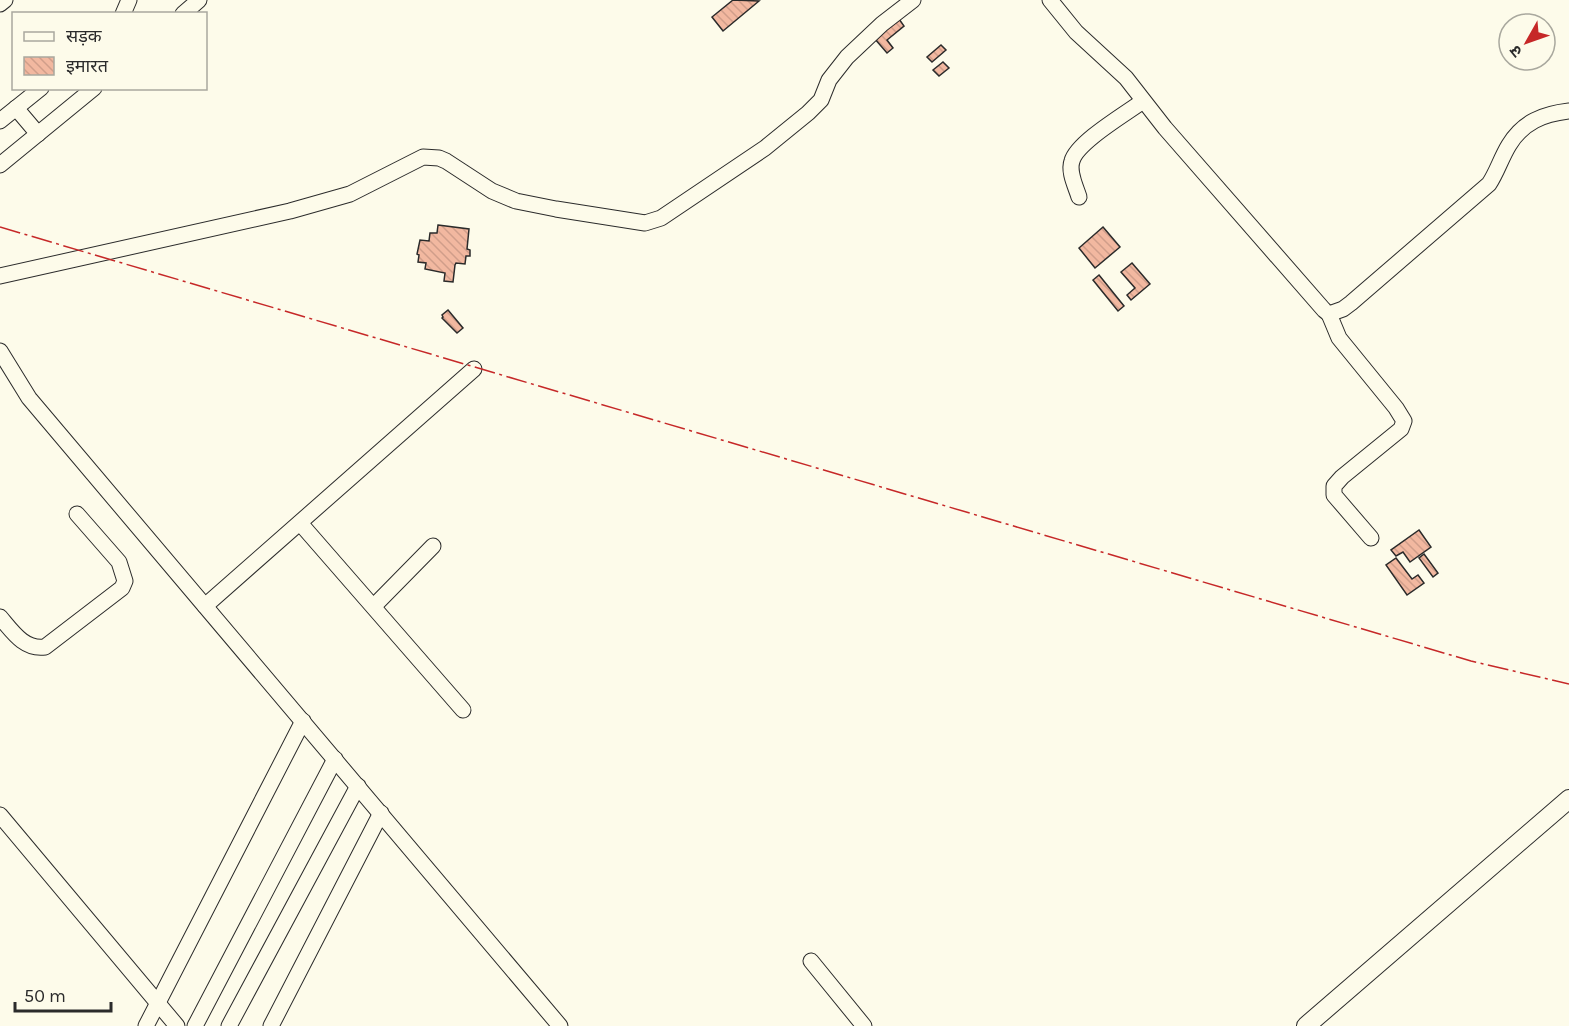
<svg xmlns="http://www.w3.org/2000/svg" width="1569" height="1026" font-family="Karla,'Noto Sans Devanagari',sans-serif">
<defs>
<pattern id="building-back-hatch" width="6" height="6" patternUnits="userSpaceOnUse" patternTransform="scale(1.5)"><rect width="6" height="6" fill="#f2b8a0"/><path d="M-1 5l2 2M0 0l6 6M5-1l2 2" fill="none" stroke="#d09e8a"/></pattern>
</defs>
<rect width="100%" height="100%" fill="#fdfbea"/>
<g fill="url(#building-back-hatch)" stroke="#2b2b2b" stroke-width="1.5">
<path d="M733 0 759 1 723 31 712 17Z"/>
<path d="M899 19 904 26 887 40 893 48 887 53 875 39Z"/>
<path d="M941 45 946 50 932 62 927 57Z"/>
<path d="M943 62 949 68 939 76 933 70Z"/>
<path d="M438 225 469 229 467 249 470 250V256H466L465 264 456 263 455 265 453 282 444 281 445 273 425 269 426 263 418 262 419 255 417 254 420 240 429 241 430 233H437Z"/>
<path d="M1103 227 1120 247 1095 268 1079 248Z"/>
<path d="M1132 263 1150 284 1131 300 1127 295 1135 288 1121 272Z"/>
<path d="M1099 275 1124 306 1118 311 1093 280Z"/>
<path d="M448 310 463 328 457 333 442 318 443 317 442 315Z"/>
<path d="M1419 530 1431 547 1410 562 1403 552 1396 556 1391 550Z"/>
<path d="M1424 554 1438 573 1433 577 1419 558Z"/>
<path d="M1396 558 1412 579 1418 575 1424 583 1407 595 1386 565Z"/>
</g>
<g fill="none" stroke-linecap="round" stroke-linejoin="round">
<g stroke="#2b2b2b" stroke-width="17">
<g id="minor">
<path d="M1050 0 1076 32 1126 78 1165 128 1324 310 1329 314 1343 309 1351 303 1489 184C1497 172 1501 158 1509 145 1523 122 1543 114 1569 111"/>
<path d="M0 4 5 0"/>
<path d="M123 14 129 0"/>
<path d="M183 14 199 0"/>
<path d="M16 108 38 134"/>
<path d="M0 121 41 88"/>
<path d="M0 165 94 88"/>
<path d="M1079 197C1076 187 1068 172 1072 161 1077 142 1127 113 1143 101"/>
<path d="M0 276 290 211 350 194 423 157 439 158 446 161 492 191 516 201 556 209 645 223 661 218 765 148 808 113 821 100 829 80 847 57 882 24 913 0"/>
<path d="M1329 314 1339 338 1396 408 1404 421 1401 429 1342 477 1334 486V495L1371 538"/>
<path d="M0 351 29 398 560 1026"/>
<path d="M300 523 463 710"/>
<path d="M205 606 474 369"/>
<path d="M374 606 433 546"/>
<path d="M0 617C12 631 24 650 45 647L122 588 125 581 119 562 77 514"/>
<path d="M0 815 177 1026"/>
<path d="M811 961 864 1026"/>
<path d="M146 1026 303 721"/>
<path d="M195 1026 335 759"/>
<path d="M229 1026 358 786"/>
<path d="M271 1026 381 813"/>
</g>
</g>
<g stroke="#2b2b2b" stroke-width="20">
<path id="major" d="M1306 1026 1569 799"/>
</g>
<use href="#minor" stroke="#fdfbea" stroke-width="15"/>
<use href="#major" stroke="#fdfbea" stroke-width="18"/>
<path stroke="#c62828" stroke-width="1.5" stroke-dasharray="21 4.5 3 4.5" stroke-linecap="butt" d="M0 227 1471 661 1569 684"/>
</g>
<rect x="12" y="12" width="195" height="78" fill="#fdfbea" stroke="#a9a89e" stroke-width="1.5"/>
<rect x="24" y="32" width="30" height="9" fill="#fdfbea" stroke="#a9a89e" stroke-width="1.5"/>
<text x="66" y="42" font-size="18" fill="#2b2b2b">सड़क</text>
<rect x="24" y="57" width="30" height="18" fill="url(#building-back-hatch)" stroke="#a9a89e" stroke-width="1.5"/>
<text x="66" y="72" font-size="18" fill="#2b2b2b">इमारत</text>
<g transform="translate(1527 42) rotate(230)"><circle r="28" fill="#fdfbea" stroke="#a9a89e" stroke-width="1.5"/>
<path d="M0-4.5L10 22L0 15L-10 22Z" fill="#c62828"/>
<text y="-9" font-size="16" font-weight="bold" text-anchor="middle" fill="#2b2b2b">उ</text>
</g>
<path d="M15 1002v9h96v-9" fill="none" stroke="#2b2b2b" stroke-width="3"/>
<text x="24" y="1002" font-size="18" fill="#2b2b2b" stroke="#fdfbea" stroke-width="4.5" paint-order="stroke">50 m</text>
</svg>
